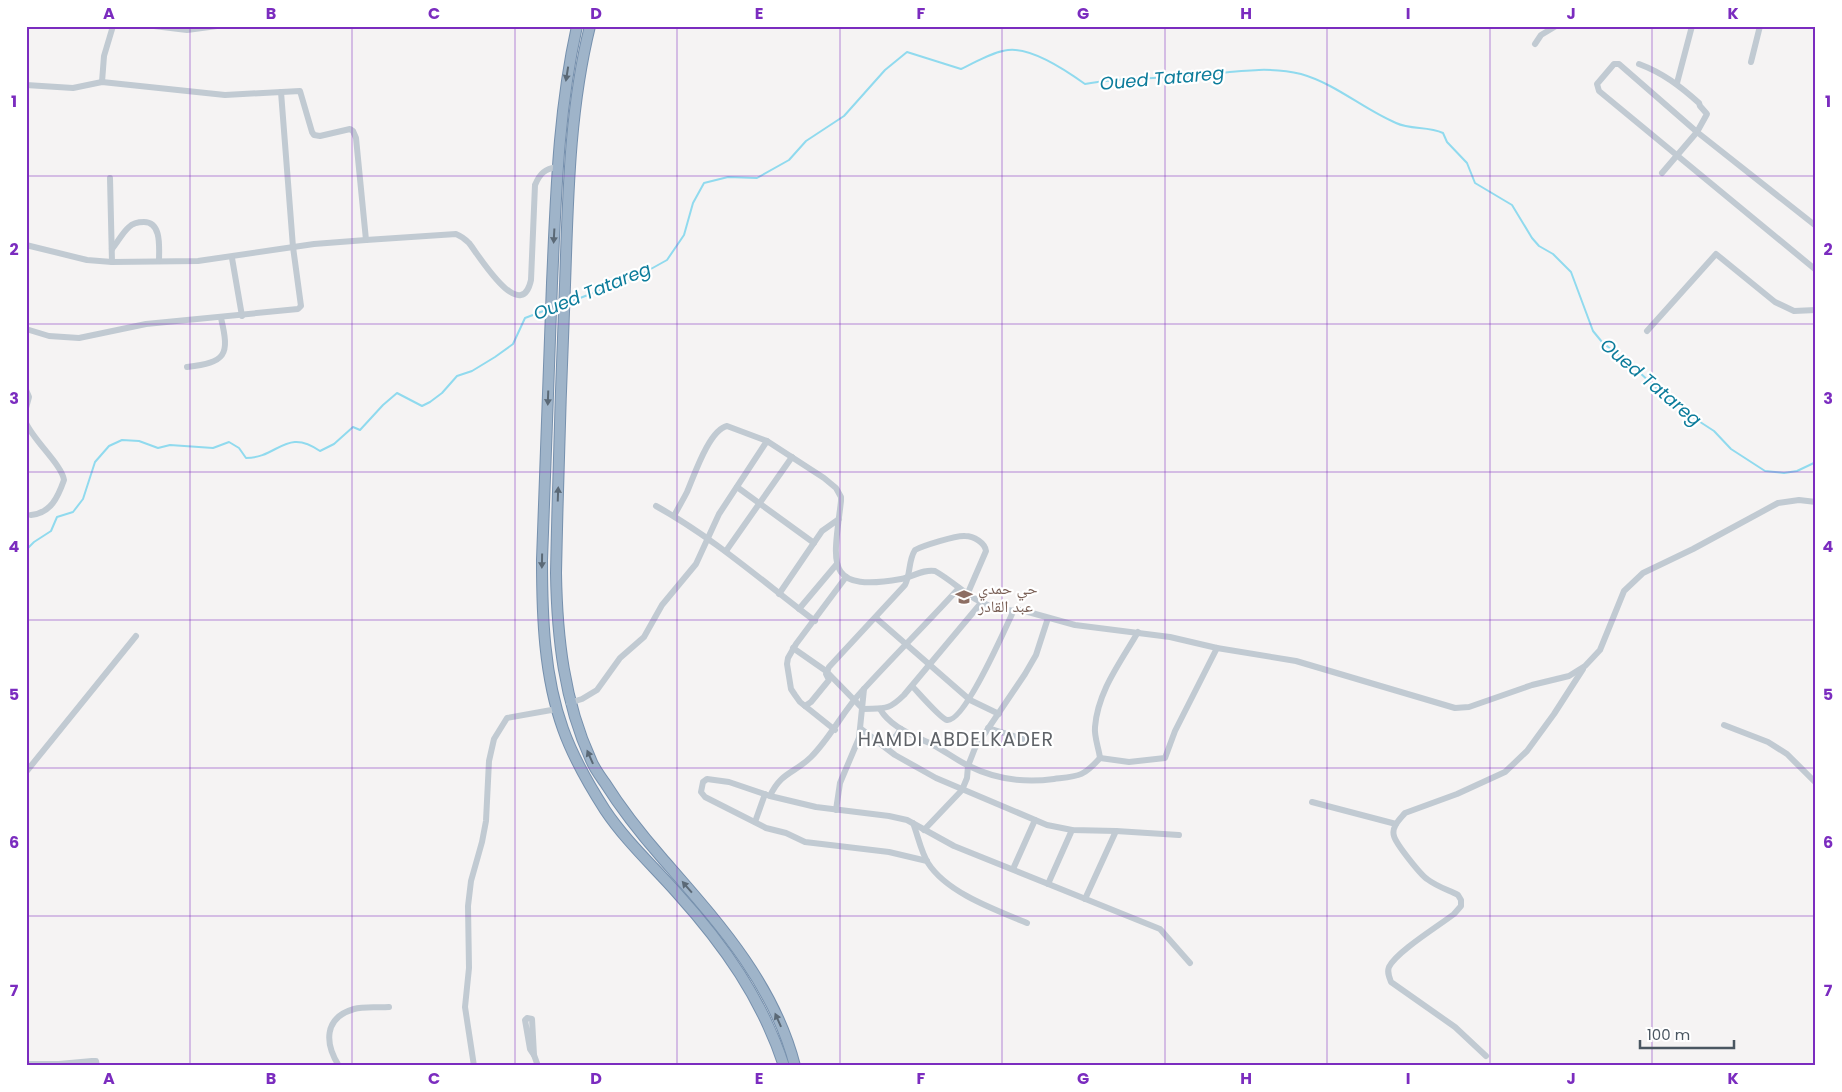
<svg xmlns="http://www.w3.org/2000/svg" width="1842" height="1092" font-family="Poppins,'Noto Naskh Arabic',sans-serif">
<rect width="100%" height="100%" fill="#f5f3f3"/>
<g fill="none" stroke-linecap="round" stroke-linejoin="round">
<g stroke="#90daee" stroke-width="2">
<path d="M567 303 640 275 667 260 684 235 693 203 704 183 728 177 757 178 789 160 806 141 844 116 885 70 907 52 961 69C976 62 992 52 1008 50 1032 47 1067 71 1085 84 1120 77 1156 79 1191 76 1228 73 1265 65 1301 74 1336 84 1363 109 1396 123 1411 130 1428 126 1443 133L1447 142 1467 163 1475 183 1512 205 1532 238 1539 246 1553 254 1571 272 1593 331 1602 342 1636 369 1674 405 1714 431 1731 449 1765 471 1784 473 1797 471 1816 462"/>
<path d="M26 550 34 542 51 531 57 517 73 512 83 499 95 462 109 446 122 440 139 441 158 448 170 445 213 448 229 442 239 448 246 458C278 458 286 427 320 451L334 444 353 427 360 430 383 405 397 393 422 406 430 402 442 393 457 376 472 371 495 357 513 344 525 318 546 310"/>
</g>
<g stroke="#7690ad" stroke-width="12">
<g id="trunk">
<path d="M577 26C558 112 556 195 552 283 549 375 545 468 542 560 542 616 544 676 563 729 573 757 589 785 605 810 625 840 653 866 677 893 724 945 762 999 784 1066"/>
<path d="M590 26C569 111 568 199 565 285 561 381 558 477 556 573 557 637 564 701 591 760 594 768 600 776 605 783 622 810 641 834 662 858 716 920 774 983 795 1066"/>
</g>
</g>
<g stroke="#c1cad2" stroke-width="6">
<path d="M154 26 187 30 217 26"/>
<path d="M1535 44 1541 35 1556 26"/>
<path d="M1751 62 1760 26"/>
<path d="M1639 64C1663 73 1680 86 1699 103L1700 106 1707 114 1697 132 1662 173"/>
<path d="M102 82 104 56 113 26"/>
<path d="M1677 83 1692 26"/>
<path d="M26 85 73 88 102 82 225 95 300 91 312 132 314 135 320 136 350 129 353 131 356 138 366 240 314 244 198 261 112 262 87 260 26 245"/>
<path d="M110 178 112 262"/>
<path d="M1816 226 1697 132 1619 64H1614L1597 84 1599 91 1816 270"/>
<path d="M366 240 456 234C461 236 465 239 469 243 478 254 521 326 531 280L535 185C540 173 545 169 557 167"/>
<path d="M112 249C118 242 122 233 129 227 133 223 138 222 144 222 162 222 159 248 159 261"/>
<path d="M232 258 242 316"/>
<path d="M26 329 49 336 79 338 146 324 298 309 301 306 293 247 281 92"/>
<path d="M1647 331 1716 254 1775 302 1794 311 1816 310"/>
<path d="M187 367C226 362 230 356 221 318"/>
<path d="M26 390 29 397 26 408"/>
<path d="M26 423C34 441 62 465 64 480 58 497 51 513 31 515"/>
<path d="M737 487 814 543"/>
<path d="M656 506C714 538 762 581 815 621"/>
<path d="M674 516C678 508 683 500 687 492 694 476 709 430 727 426L767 441 824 478 836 488 841 497V501C834 562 822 593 901 579 913 577 923 569 935 571 958 584 971 602 998 608 1007 610 1012 612 1021 610L1075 625 1170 637 1217 648 1296 661 1455 708 1469 707 1532 685 1569 676 1585 666 1600 650 1624 591 1643 573 1693 549 1778 503 1799 500 1816 502"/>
<path d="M726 551 792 457"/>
<path d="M779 594 822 531 839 519"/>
<path d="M799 609 836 565"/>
<path d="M876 618 970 700 999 714"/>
<path d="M793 648 826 671 863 709C884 708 888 711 904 695L981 603"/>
<path d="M912 686C918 692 941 719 947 720 964 723 1005 629 1013 612"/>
<path d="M569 703 582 699 597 690 620 658 644 637 662 605 696 564 719 514 767 441"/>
<path d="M805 706 811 702 829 680 826 674 829 667 905 585C911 573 908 561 915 550 922 546 957 535 965 536 974 536 985 543 986 551L967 595"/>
<path d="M880 709C891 728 914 735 933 745 945 751 956 760 969 766 995 779 1025 783 1054 779 1079 776 1083 777 1100 758L1129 762 1165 758 1175 731 1217 648"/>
<path d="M1724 725 1768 742 1787 754 1816 783"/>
<path d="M988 728 1033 742"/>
<path d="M861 729 895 755 936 778 1047 825 1072 830 1116 831 1179 835"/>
<path d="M835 730 800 702 795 695 791 689 787 664 788 658 796 644 846 577"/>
<path d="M887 748 901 729"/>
<path d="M1100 758C1099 749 1094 737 1095 727 1098 691 1120 663 1138 632"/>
<path d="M26 772 136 636"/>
<path d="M770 796C781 772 795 773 811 757 831 737 843 711 862 691 894 656 927 623 959 588"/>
<path d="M1312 802 1396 824"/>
<path d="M836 810 840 783 859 738 864 689"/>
<path d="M755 822 765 794"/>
<path d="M913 823C918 836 921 852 928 863 947 893 996 910 1027 923"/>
<path d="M924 830 962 790 967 778 968 766 975 748 1025 674 1036 655 1048 618"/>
<path d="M927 861 889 852 805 842 786 833 766 828 705 797 701 792 703 782 707 779 729 782 770 796 816 807 889 816 907 820 954 846 1160 929 1190 963"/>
<path d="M1013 869 1035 820"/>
<path d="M1048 884 1072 830"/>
<path d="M1085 899 1116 831"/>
<path d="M527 1018 532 1019 534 1055 530 1049 525 1020Z"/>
<path d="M534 1055 538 1066"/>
<path d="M1486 1056 1455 1027 1391 982C1389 977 1387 972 1389 967 1396 952 1440 925 1454 914L1461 906V900L1458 895C1448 890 1436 886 1427 879 1420 874 1396 844 1394 836 1391 827 1400 819 1405 813L1457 794 1505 772 1527 751 1554 714 1583 669"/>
<path d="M26 1064H59L92 1061H96L97 1066"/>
<path d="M339 1066C325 1044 323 1018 354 1009 364 1006 378 1008 389 1007"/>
<path d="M474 1066 465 1007 469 968 468 906 471 881 482 842 486 821 489 761 494 739 507 718 557 709"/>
</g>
<use href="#trunk" stroke="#9fb4c9" stroke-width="10"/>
</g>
<defs><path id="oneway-solid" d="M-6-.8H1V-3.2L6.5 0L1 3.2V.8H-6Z" transform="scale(1.25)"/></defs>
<g fill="#5b6976">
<use href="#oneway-solid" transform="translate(567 74) rotate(99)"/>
<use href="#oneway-solid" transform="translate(554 236) rotate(93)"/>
<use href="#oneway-solid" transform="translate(548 398) rotate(92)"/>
<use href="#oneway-solid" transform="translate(558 494) rotate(-88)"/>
<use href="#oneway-solid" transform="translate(542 561) rotate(91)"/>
<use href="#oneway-solid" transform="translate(590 757) rotate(-114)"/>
<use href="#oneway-solid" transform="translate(687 887) rotate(-131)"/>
<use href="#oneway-solid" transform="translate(778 1020) rotate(-114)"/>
</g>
<path fill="none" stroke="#7b2cbf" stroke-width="1" stroke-opacity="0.55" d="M190 26V1066M352 26V1066M515 26V1066M677 26V1066M840 26V1066M1002 26V1066M1165 26V1066M1327 26V1066M1490 26V1066M1652 26V1066M26 176H1816M26 324H1816M26 472H1816M26 620H1816M26 768H1816M26 916H1816"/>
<defs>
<g id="school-bare" transform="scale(1.35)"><path d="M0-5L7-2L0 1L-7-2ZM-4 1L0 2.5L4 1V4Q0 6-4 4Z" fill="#8d6e63" stroke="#fff" stroke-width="2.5" paint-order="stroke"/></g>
</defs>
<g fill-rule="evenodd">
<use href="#school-bare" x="964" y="597"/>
</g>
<g text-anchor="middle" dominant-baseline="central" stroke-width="4.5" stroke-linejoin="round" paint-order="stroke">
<g font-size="16" fill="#785e54" stroke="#fff" text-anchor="start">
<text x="978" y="588">حي حمدي<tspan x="978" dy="18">عبد القادر</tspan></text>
</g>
<g font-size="18" font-style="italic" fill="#0c7c9b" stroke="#fff">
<text transform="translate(1162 78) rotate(-5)">Oued Tatareg</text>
<text transform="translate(592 291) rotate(-22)">Oued Tatareg</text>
<text transform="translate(1651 382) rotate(40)">Oued Tatareg</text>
</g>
<g font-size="19" letter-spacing="1" fill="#5f6368" stroke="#fff">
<text x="956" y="739">HAMDI ABDELKADER</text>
</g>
</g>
<rect width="1842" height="1092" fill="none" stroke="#ffffff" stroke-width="55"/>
<path d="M1640 1040v8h94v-8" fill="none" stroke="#4a5661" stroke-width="2.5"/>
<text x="1647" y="1040" font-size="15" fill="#4a5661" stroke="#ffffff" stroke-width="4" paint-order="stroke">100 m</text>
<rect x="28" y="28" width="1786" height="1036" fill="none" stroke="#7b2cbf" stroke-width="2"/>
<g font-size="16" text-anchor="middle" font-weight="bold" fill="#7b2cbf">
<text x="109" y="19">A</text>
<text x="271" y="19">B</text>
<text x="434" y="19">C</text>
<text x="596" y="19">D</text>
<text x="759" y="19">E</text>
<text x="921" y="19">F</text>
<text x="1083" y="19">G</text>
<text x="1246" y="19">H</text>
<text x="1408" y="19">I</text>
<text x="1571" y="19">J</text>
<text x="1733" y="19">K</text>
<text x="14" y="107">1</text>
<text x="1828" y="107">1</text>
<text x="14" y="255">2</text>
<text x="1828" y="255">2</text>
<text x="14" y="404">3</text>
<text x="1828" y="404">3</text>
<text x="14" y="552">4</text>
<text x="1828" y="552">4</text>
<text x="14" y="700">5</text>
<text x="1828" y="700">5</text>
<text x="14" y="848">6</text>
<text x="1828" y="848">6</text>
<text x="14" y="996">7</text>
<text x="1828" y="996">7</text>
<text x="109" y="1084">A</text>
<text x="271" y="1084">B</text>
<text x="434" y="1084">C</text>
<text x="596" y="1084">D</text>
<text x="759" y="1084">E</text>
<text x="921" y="1084">F</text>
<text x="1083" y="1084">G</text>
<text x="1246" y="1084">H</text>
<text x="1408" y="1084">I</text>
<text x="1571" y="1084">J</text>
<text x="1733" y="1084">K</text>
</g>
</svg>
